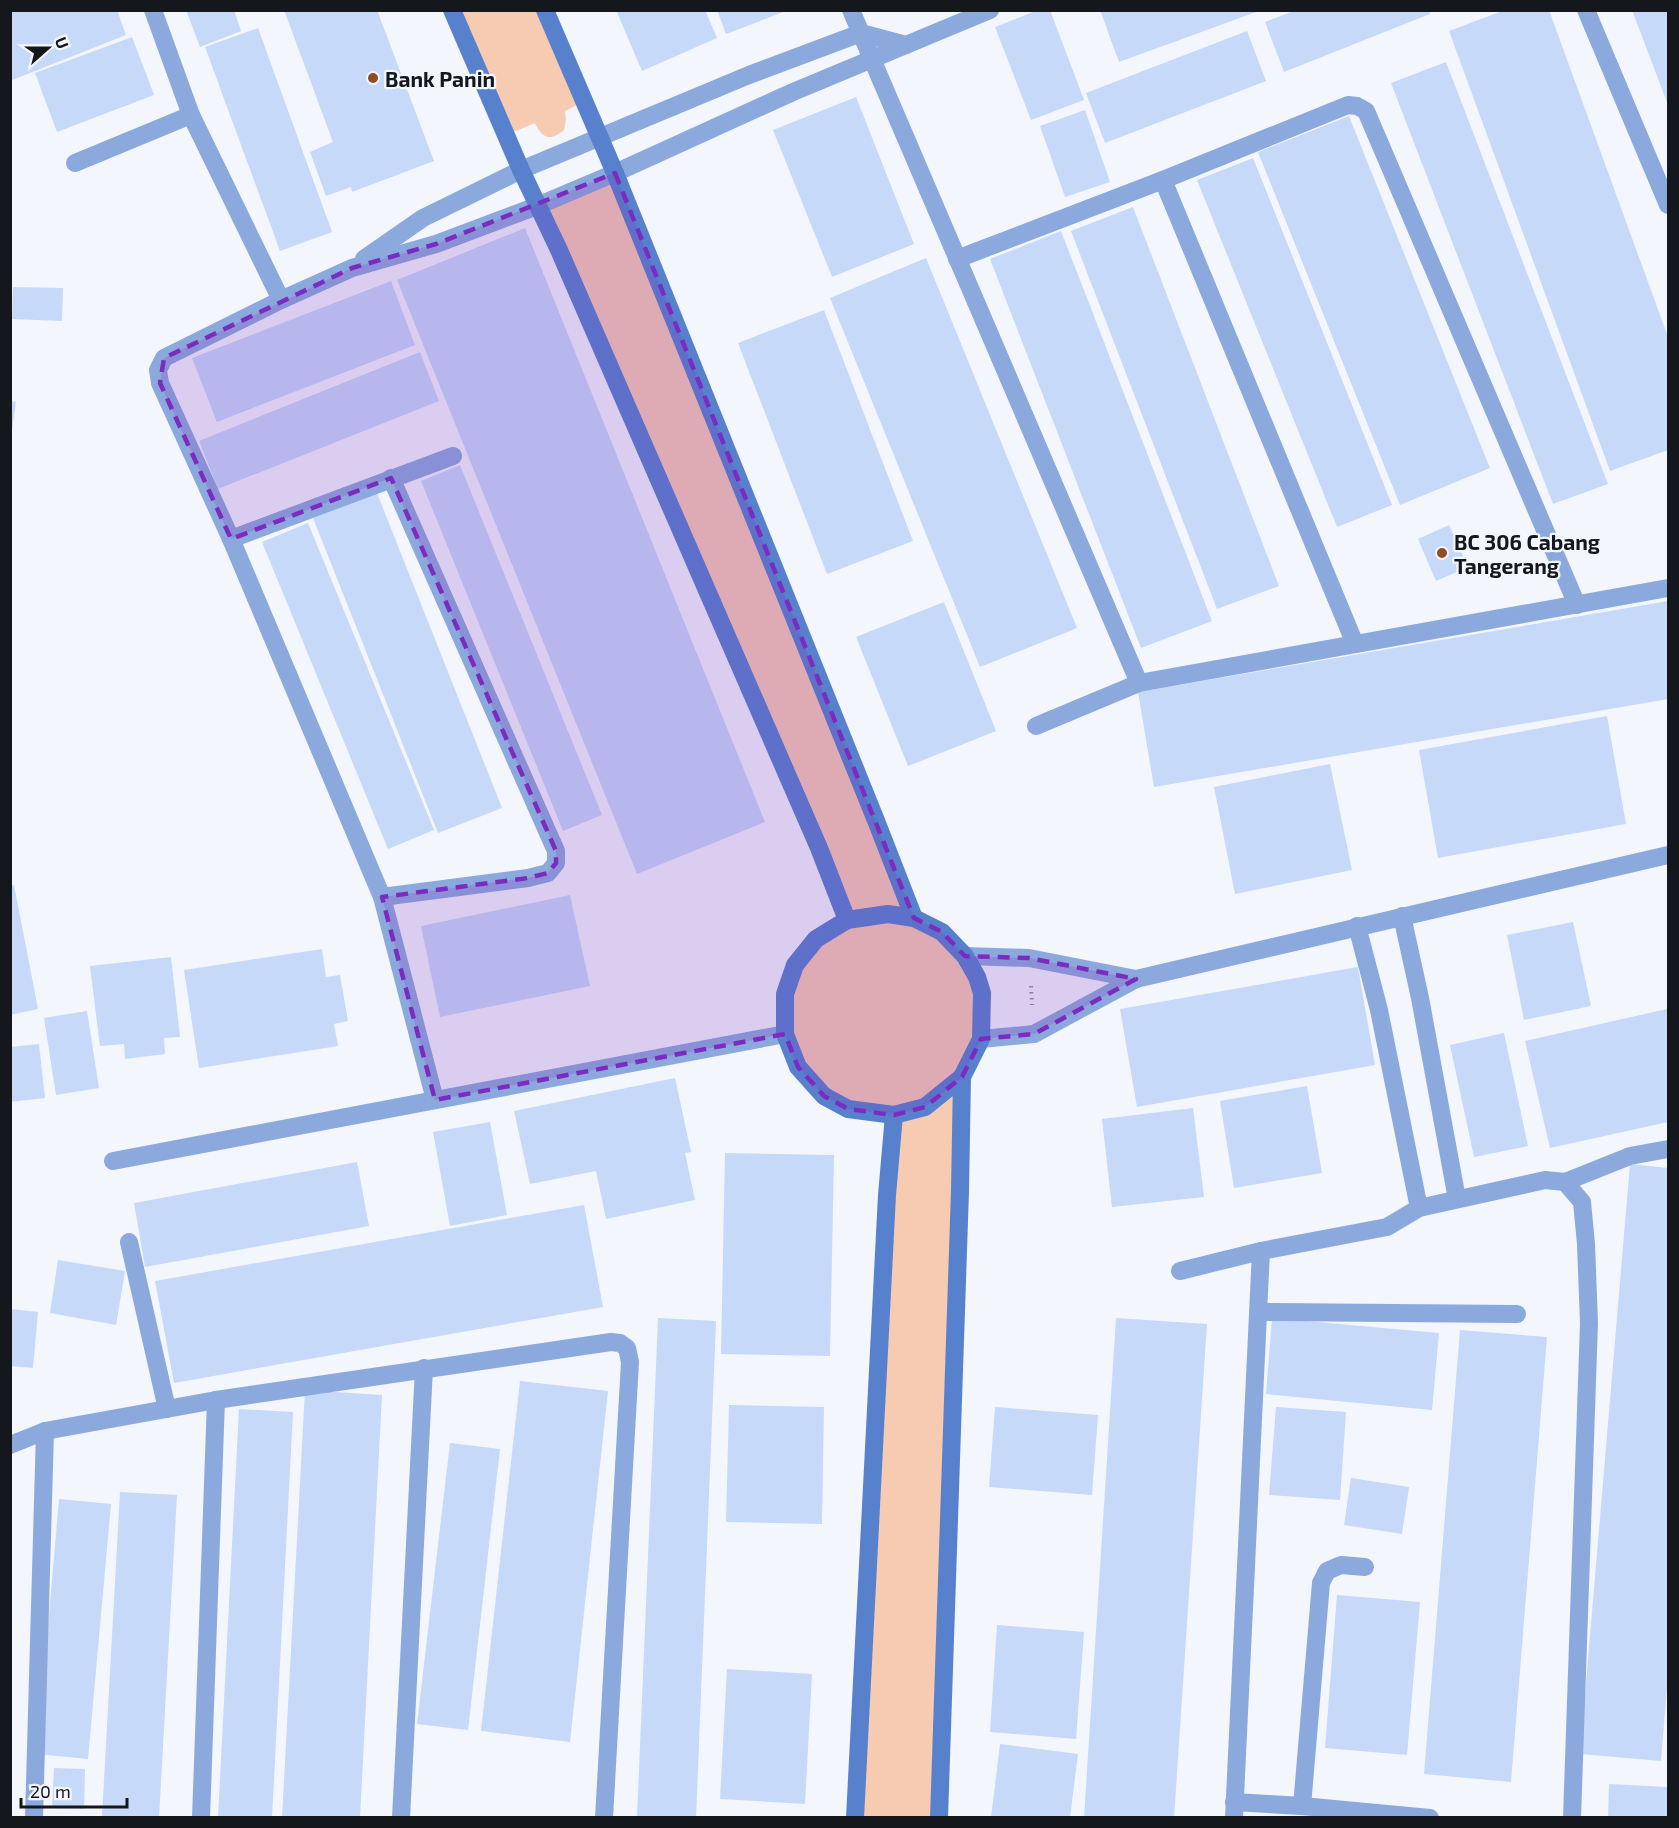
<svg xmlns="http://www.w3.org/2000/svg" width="1679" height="1828" font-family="'Exo 2',sans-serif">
<rect width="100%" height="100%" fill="#f3f6fd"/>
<g fill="#f7cab2">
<path d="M452 11H545L585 101 565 111 566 120 564 130C550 142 542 138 535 123L506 135Z"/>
<path d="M615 173 914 918 977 977 981 1039 962 1078 938 1817H855L893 1116 824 1096 785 1034 795 965 847 920 537 206Z"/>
</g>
<g fill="#c6d9f9">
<path d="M10 10H117L126 35 10 81Z"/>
<path d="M186 10H234L241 31 200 47Z"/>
<path d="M284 10H377L434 161 352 192 351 187 326 196 310 152 333 142Z"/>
<path d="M616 10H705L717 38 642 71Z"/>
<path d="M717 10H785L786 11 726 34Z"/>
<path d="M1038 10H1050L1084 100 1031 120 995 27Z"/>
<path d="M1100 10H1259V11L1119 62Z"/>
<path d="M1296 10H1429L1430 14 1284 72 1265 22Z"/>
<path d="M1505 10H1549L1668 337V450L1610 471 1449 31Z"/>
<path d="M1632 10H1668V105L1635 18Z"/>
<path d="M258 28 332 232 280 251 205 47Z"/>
<path d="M1247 31 1266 81 1105 143 1086 93Z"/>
<path d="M132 37 154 95 57 132 35 73Z"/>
<path d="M1446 62 1608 484 1553 504 1391 83Z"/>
<path d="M856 97 914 244 832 277 773 130Z"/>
<path d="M1085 110 1110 182 1065 197 1040 126Z"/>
<path d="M1349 116 1490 468 1400 505 1258 152Z"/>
<path d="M1253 158 1392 505 1337 527 1197 180Z"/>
<path d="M1133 207 1279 586 1217 609 1071 231Z"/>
<path d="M525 228 765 822 637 874 397 280Z"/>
<path d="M1061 231 1212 621 1141 648 990 259Z"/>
<path d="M926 258 1077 628 980 667 830 298Z"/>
<path d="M391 281 415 345 217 422 192 358Z"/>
<path d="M13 287 63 288 62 321 12 319Z"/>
<path d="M824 310 913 541 827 574 738 343Z"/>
<path d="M420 352 439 401 218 489 199 441Z"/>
<path d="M10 401 16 402 12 430 10 429Z"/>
<path d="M460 465 602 815 563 831 421 481Z"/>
<path d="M377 493 502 808 438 833 313 518Z"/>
<path d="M308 523 434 830 388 849 262 542Z"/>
<path d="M1449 525 1468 567 1436 581 1418 539Z"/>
<path d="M1668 601V699L1154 787 1138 692Z"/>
<path d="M944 602 996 731 908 766 856 637Z"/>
<path d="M1607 716 1626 824 1438 858 1419 750Z"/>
<path d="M1330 764 1352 870 1235 894 1214 787Z"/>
<path d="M14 885 38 1009 10 1015V886Z"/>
<path d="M570 895 590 986 440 1017 421 926Z"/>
<path d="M1573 922 1591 1006 1524 1020 1507 935Z"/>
<path d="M322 949 326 977 340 975 348 1021 334 1024 338 1046 199 1068 184 970Z"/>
<path d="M171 957 180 1037 164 1038 165 1054 125 1059 124 1044 100 1046 90 966Z"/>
<path d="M1358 967 1375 1065 1137 1107 1120 1009Z"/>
<path d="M1667 1009 1668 1122 1550 1148 1525 1041Z"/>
<path d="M87 1011 99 1088 56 1095 44 1018Z"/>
<path d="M1504 1033 1528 1146 1474 1157 1450 1045Z"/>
<path d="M39 1044 45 1098 10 1102V1047Z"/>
<path d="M675 1078 691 1152 685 1153 695 1200 606 1219 596 1171 530 1184 514 1111Z"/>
<path d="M1307 1086 1322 1173 1234 1188 1220 1101Z"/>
<path d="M1193 1108 1204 1197 1112 1207 1102 1119Z"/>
<path d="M490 1122 507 1215 450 1226 433 1132Z"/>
<path d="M725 1153 834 1155 830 1356 721 1354Z"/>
<path d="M357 1162 369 1226 145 1267 134 1203Z"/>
<path d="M1630 1164 1668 1168V1675L1661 1761 1580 1754Z"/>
<path d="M584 1205 603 1307 174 1383 155 1281Z"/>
<path d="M58 1260 125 1271 116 1325 50 1313Z"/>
<path d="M10 1309 38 1312 33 1368 10 1366Z"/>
<path d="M658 1318 716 1321 696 1818H637Z"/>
<path d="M1116 1318 1207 1324 1174 1818H1084Z"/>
<path d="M1272 1318 1439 1333 1432 1410 1266 1394Z"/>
<path d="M1460 1330 1547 1337 1511 1782 1424 1774Z"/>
<path d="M520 1381 608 1391 570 1742 481 1731Z"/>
<path d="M305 1390 382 1395 360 1818H282Z"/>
<path d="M729 1405 824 1407 822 1524 726 1522Z"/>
<path d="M995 1407 1098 1415 1092 1495 989 1487Z"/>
<path d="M1276 1407 1346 1412 1340 1500 1269 1495Z"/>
<path d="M239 1409 293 1412 272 1818H218Z"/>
<path d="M450 1443 500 1449 468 1730 417 1724Z"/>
<path d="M1351 1478 1409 1487 1402 1534 1344 1525Z"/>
<path d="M120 1492 177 1495 159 1818 102 1816Z"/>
<path d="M59 1499 111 1504 88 1759 37 1754Z"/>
<path d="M1337 1595 1420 1602 1407 1755 1325 1748Z"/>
<path d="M997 1625 1084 1632 1076 1739 990 1732Z"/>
<path d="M727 1669 812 1674 805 1804 720 1799Z"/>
<path d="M1000 1744 1078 1754 1070 1818H991Z"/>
<path d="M54 1768 85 1769 84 1809 52 1808Z"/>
<path d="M1609 1784 1668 1787V1818H1608Z"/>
</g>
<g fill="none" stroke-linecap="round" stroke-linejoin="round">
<path stroke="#93969c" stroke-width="4" stroke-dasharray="1.5 4.5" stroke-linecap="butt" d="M1031 986 1032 1005"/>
<g stroke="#8ca9dd" stroke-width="18">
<path d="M153 10 191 115 281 300"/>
<path d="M851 10 1139 683"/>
<path d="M1586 10 1668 205"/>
<path d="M75 163 191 115"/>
<path d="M1163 180 1355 644"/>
<path d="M364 259 423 218 521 170 749 75 861 33 906 45"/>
<path d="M957 259 1163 180 1348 105 1357 106 1366 111 1577 605"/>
<path d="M231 539 453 456"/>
<path d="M1036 726 1139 683 1668 588"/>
<path d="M382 897 528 878 548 873 556 863V851L391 478"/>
<path d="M1402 916 1420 998 1457 1199"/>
<path d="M1357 926 1379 1010 1419 1208"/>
<path d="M965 956 1029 958 1136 979"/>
<path d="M981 1039 1034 1034 1136 979 1668 855"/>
<path d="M435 1100 382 897 231 539 160 383 158 370 164 358 281 300 352 268 436 244 537 206 615 173 793 92 990 10"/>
<path d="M113 1161 785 1034"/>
<path d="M1565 1182 1630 1156 1668 1149"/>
<path d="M129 1242 167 1409"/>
<path d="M1180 1271 1261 1251"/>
<path d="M1259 1312 1517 1314"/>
<path d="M10 1445 45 1431 216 1400 611 1342 620 1343 627 1348 630 1362 604 1818"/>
<path d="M1234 1802 1302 1806 1430 1818"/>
<path d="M1302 1806 1321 1583 1327 1571 1341 1565 1365 1567"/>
<path d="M34 1818 45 1431"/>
<path d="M201 1818 216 1400"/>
<path d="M401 1818 424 1368"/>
<path d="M1234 1818 1261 1251 1387 1227 1419 1208 1545 1180 1565 1182 1582 1202 1586 1244 1589 1323 1572 1818"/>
</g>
<g stroke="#5881cd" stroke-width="18">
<path d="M452 10 521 170 559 250 819 848 847 920"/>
<path d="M545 10 615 173 877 823 914 918"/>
<path d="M855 1818 887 1195 894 1115"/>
<path d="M939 1818 960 1191 962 1077 981 1039 982 993 977 977 965 956 942 932 914 918 888 914 847 920 816 939 795 965 785 994V1034L798 1067 824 1096 848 1109 894 1115 925 1107 962 1077"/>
</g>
</g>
<path fill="#7b2cbf" fill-opacity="0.2" stroke="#7b2cbf" stroke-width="4.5" stroke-dasharray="12 8" stroke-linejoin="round" d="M615 173 914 918 942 932 965 956 1029 958 1136 979 1034 1034 981 1039 962 1077 925 1107 894 1115 848 1109 824 1096 798 1067 785 1034 435 1100 382 897 528 878 548 873 556 863V851L391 478 231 539 160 383 164 358 352 268 436 244Z"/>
<g fill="#914c22" stroke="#f3f6fd" stroke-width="2">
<circle cx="373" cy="78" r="6"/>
<circle cx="1442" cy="553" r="6"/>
</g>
<g text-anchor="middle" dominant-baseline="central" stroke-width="4.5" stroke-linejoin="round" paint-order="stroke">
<g font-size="21" font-weight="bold" fill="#14171c" stroke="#f3f6fd" text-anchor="start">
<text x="385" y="78">Bank Panin</text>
<text x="1454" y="541">BC 306 Cabang<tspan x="1454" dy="24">Tangerang</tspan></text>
</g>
</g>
<rect width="1679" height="1828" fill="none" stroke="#14171c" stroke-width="24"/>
<g transform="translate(48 48) rotate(69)" stroke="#f3f6fd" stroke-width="4.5" paint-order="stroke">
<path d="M0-4.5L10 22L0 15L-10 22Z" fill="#14171c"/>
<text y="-9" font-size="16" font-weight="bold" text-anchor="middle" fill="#14171c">U</text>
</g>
<path d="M21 1798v9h106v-9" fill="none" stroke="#14171c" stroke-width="3"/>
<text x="30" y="1798" font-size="18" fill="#14171c" stroke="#f3f6fd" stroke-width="4.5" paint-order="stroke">20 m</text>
</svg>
